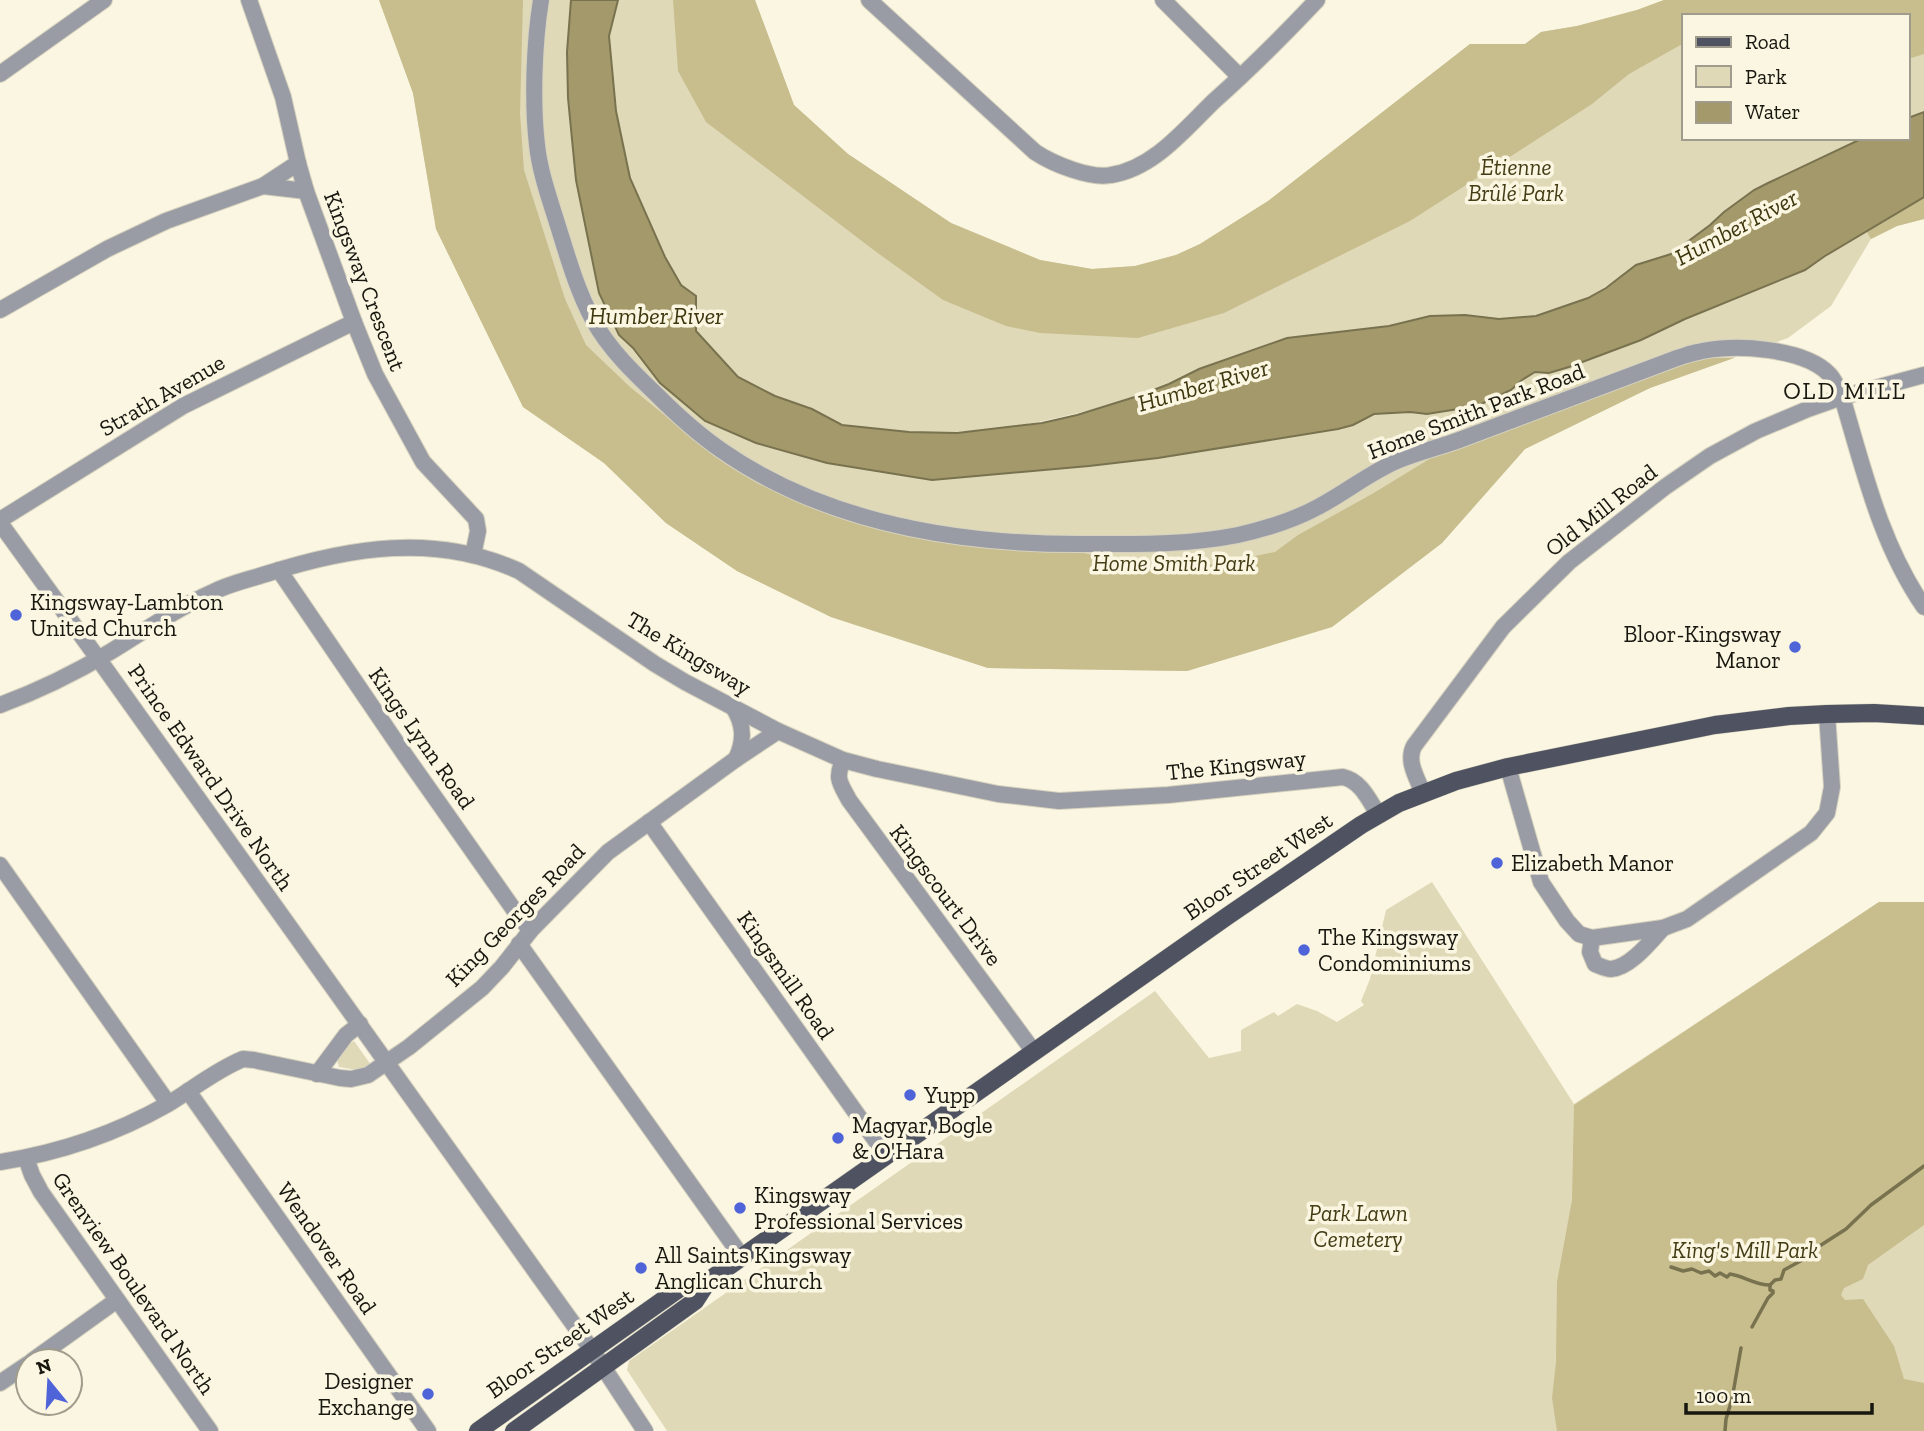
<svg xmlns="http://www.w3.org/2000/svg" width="1924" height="1431" font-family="'Zilla Slab',serif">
<rect width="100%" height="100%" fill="#faf6e1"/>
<g fill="#e0d9b8">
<path d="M379 0H571L567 53 568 98 576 180 587 235 619 335 633 348 660 383 801 454 827 463 932 480 1089 466 1158 458 1353 425 1374 414 1410 412 1427 414 1511 390 1522 380 1535 372 1549 373 1569 367 1641 340 1685 319 1805 270 1825 256 1924 197V219L1897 226 1871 239 1831 306 1788 338 1650 388 1525 449 1442 543 1332 627 1187 671 988 668 831 617 737 571 666 523 604 463 523 407 436 229 413 93Z"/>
<path d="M618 0H755L794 105 848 154 951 223 1040 260 1092 269 1135 266 1176 255 1200 244 1268 201 1470 44H1525L1541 32 1577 26 1637 10 1664 0H1924V112L1908 118V16H1684V138H1863L1754 190 1671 254 1656 260 1644 262 1588 298 1536 316 1499 319 1465 315 1430 316 1169 384C1077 419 981 440 882 430 869 428 852 429 840 424 830 420 822 413 812 409 788 398 761 394 739 378 727 369 707 343 696 331V296L681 285 665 257 630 178 616 111 609 35Z"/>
<path d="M1432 882 1574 1104 1879 902H1924V1431H667L627 1370 629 1361 1155 991 1209 1058 1241 1051V1030L1274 1012 1278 1016 1297 1004 1317 1011 1337 1022 1364 1005 1361 1001 1370 979 1386 910Z"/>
<path d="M354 1041 371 1065 357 1070 339 1067 337 1060 349 1044Z"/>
</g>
<g fill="#c7bd8d">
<path d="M379 0H523L520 114 524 170 565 299 586 345 630 387 689 435 743 471 776 492 818 506 873 527 938 542 1079 552 1143 566 1196 567 1236 560 1275 552 1298 535 1372 494 1436 455 1473 444 1567 405 1664 368 1700 358H1734L1650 388 1525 449 1442 543 1332 627 1187 671 988 668 831 617 737 571 666 523 604 463 523 407 436 229 413 93Z"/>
<path d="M673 0H755L794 105 848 154 951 223 1040 260 1092 269 1135 266 1176 255 1200 244 1268 201 1470 44H1525L1541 32 1577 26 1637 10 1664 0H1924V54L1908 59V16H1684V43L1629 74 1592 104 1410 221 1224 313 1138 338 1040 333 1006 326 943 300 875 251 706 122 678 71Z"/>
<path d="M1924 197V219L1897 226 1871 239 1867 232Z"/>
<path d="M1879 902H1924V1225L1868 1265 1863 1279 1844 1288 1841 1295 1845 1300 1863 1299 1894 1346 1904 1379 1924 1383V1431H1557L1552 1398 1556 1362 1557 1282 1572 1200 1574 1105Z"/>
</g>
<path fill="#a3996a" stroke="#79724f" stroke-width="2" d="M571 0H618L609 36 616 111 630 178 665 257 681 285 696 296V331L738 377 775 396 812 409 842 425 909 432 957 433 1042 423 1077 415 1138 396 1169 384 1199 369 1287 338 1389 326 1430 316 1465 315 1499 319 1536 316 1588 298 1606 288 1636 265 1671 254 1710 225 1724 212 1754 190 1768 183 1863 138H1908V118L1924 112V197L1825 256 1805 270 1685 319 1641 340 1569 367 1549 373 1535 372 1522 380 1511 390 1477 406 1427 414 1410 412 1374 414 1353 425 1338 429 1158 458 1089 466 932 480 827 463 756 443 705 421 660 383 633 348 619 335 599 293 576 180 568 98 567 52Z"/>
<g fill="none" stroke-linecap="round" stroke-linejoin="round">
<g stroke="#79724f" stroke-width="3.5">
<path d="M1671 1267 1683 1271 1692 1269 1701 1273 1709 1271 1715 1276 1720 1273 1727 1277 1730 1274C1744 1276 1755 1285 1770 1285L1775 1280 1781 1279 1784 1270 1806 1258 1818 1247 1846 1229 1871 1205 1924 1166"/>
<path d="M1752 1327 1768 1298 1773 1293V1291L1770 1290V1285"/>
<path d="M1725 1431 1726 1419 1732 1399 1741 1348"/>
</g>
<g stroke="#d6d2bf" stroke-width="18">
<g id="minor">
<path d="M249 0 283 97 298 163 306 191 354 322 375 374 423 462 476 519 478 531 473 555"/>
<path d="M541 0C534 43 532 102 537 145 540 173 550 200 558 226 568 258 577 290 593 320 609 349 633 372 657 395 677 415 698 434 721 450 827 524 958 545 1086 544 1137 544 1188 545 1238 535 1265 529 1294 520 1318 507 1345 493 1369 473 1397 461 1418 452 1441 447 1462 439 1534 412 1606 385 1677 358 1684 356 1691 353 1698 352 1732 343 1804 348 1829 374 1835 380 1838 389 1842 397 1864 470 1880 543 1924 607"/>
<path d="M869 0 1035 152C1053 164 1090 179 1111 175 1153 169 1185 129 1214 101 1250 69 1284 35 1317 0"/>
<path d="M1163 0 1240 77"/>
<path d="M0 74 104 0"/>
<path d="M263 186 306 191"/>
<path d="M0 310 107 249 166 221 263 186 298 163"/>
<path d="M0 520 183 406 354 322"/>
<path d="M0 523 107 671 536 1272 592 1350 645 1431"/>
<path d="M279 570 405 755 519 917 531 930"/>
<path d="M0 705C38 691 75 673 110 652 143 632 175 609 211 593 228 584 247 580 266 574 350 547 436 533 519 571L655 664 685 682 778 731 843 760 877 769 998 794 1059 801 1168 795 1343 777C1361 781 1369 800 1378 814"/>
<path d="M733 707C744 724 745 740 736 759"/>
<path d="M843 760C835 779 840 783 849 800L1034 1052"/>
<path d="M1508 767 1541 882 1567 921 1579 934 1592 938 1663 928 1687 919 1811 833 1827 813 1832 787 1827 714"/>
<path d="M1423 793C1417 778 1406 761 1414 746L1503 627 1569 562 1665 487 1710 456 1756 431 1808 409 1842 397 1924 375"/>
<path d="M649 822 886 1155"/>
<path d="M0 865 168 1103"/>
<path d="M1592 938 1590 952 1595 964C1600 966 1606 969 1611 969 1630 968 1651 941 1663 928"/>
<path d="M519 944 742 1257"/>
<path d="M317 1074 346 1035 360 1024"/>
<path d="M188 1091 428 1431"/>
<path d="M26 1158 32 1175 41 1192 210 1431"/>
<path d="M0 1162C58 1153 117 1133 168 1104 193 1089 216 1070 243 1059L254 1060 340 1078 351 1079 368 1075 409 1047 482 988 502 967 531 930 608 852 736 759 778 731"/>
<path d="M32 1361 117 1300"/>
<path d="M0 1383 28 1364"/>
</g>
</g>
<g stroke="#d6d2bf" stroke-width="19">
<g id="major">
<path d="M478 1431 683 1286 708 1281"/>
<path d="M514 1431 695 1301 708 1281 742 1257 1229 915 1361 825 1399 803 1456 781 1508 767 1715 725 1789 716 1827 714 1874 713 1924 716"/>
</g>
</g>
<use href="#minor" stroke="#999ca4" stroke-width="16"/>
<use href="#major" stroke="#4f5361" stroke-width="18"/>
</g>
<g fill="#5064d9" stroke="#faf6e1" stroke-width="2.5">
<circle cx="16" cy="615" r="7"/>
<circle cx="1795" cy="647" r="7"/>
<circle cx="1497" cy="863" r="7"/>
<circle cx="1304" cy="950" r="7"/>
<circle cx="910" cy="1095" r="7"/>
<circle cx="838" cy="1138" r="7"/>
<circle cx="740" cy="1208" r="7"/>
<circle cx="641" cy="1268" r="7"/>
<circle cx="428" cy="1394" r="7"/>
</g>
<g text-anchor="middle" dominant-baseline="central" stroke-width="7" stroke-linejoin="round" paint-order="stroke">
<g font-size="23" font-style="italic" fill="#443c15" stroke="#faf6e1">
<text x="1516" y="167">Étienne<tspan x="1516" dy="26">Brûlé Park</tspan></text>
<text x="1174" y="563">Home Smith Park</text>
<text x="1358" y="1213">Park Lawn<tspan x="1358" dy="26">Cemetery</tspan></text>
<text x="1745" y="1250">King's Mill Park</text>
</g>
<g font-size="23" fill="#17160f" stroke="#faf6e1">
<text transform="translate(365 281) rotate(69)">Kingsway Crescent</text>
<text transform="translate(162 395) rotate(-30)">Strath Avenue</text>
<text transform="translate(1476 411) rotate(-21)">Home Smith Park Road</text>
<text transform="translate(1601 510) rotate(-38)">Old Mill Road</text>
<text transform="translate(689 653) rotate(31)">The Kingsway</text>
<text transform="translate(422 738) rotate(55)">Kings Lynn Road</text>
<text transform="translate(1236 765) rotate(-6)">The Kingsway</text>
<text transform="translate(211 777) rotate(55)">Prince Edward Drive North</text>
<text transform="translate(1258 866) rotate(-34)">Bloor Street West</text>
<text transform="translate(946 895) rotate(53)">Kingscourt Drive</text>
<text transform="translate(515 915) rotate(-46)">King Georges Road</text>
<text transform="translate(786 975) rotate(55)">Kingsmill Road</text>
<text transform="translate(327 1248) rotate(55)">Wendover Road</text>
<text transform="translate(134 1283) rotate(55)">Grenview Boulevard North</text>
<text transform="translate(560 1343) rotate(-35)">Bloor Street West</text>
</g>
<g font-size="23" fill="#17160f" stroke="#faf6e1" text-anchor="start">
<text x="30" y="602">Kingsway-Lambton<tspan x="30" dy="26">United Church</tspan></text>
<text x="1781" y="634" text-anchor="end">Bloor-Kingsway<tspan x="1781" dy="26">Manor</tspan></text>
<text x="1511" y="863">Elizabeth Manor</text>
<text x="1318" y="937">The Kingsway<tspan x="1318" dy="26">Condominiums</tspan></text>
<text x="924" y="1095">Yupp</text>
<text x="852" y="1125">Magyar, Bogle<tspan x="852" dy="26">&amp; O'Hara</tspan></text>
<text x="754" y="1195">Kingsway<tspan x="754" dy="26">Professional Services</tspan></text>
<text x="655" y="1255">All Saints Kingsway<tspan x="655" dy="26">Anglican Church</tspan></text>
<text x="414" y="1381" text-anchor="end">Designer<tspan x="414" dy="26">Exchange</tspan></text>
</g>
<g font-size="24" font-style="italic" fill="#3d360e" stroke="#faf6e1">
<text transform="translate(1736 227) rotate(-28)">Humber River</text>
<text x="656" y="315">Humber River</text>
<text transform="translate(1203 385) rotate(-16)">Humber River</text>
</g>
<g font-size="24" letter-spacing="2" fill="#17160f" stroke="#faf6e1">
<text x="1845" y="390">OLD MILL</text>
</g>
</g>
<rect x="1682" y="14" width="228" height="126" fill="#faf6e1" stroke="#9f9c8d" stroke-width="2"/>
<rect x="1696" y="37" width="35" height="10" fill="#4f5361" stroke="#9f9c8d" stroke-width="2"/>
<text x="1745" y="49" font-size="21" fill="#17160f">Road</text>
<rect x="1696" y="66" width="35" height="21" fill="#e0d9b8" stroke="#9f9c8d" stroke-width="2"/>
<text x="1745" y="84" font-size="21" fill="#17160f">Park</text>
<rect x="1696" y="102" width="35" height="21" fill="#a3996a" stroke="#9f9c8d" stroke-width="2"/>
<text x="1745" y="119" font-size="21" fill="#17160f">Water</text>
<g transform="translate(49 1382) rotate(342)"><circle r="33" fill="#faf6e1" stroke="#9f9c8d" stroke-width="2"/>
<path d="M0-5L12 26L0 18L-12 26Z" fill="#5064d9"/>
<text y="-10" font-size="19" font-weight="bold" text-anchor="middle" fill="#17160f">N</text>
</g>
<path d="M1686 1403v10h186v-10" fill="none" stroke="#17160f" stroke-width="3.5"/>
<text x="1696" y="1403" font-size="21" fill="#17160f" stroke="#faf6e1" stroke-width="5" paint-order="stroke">100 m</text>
</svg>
